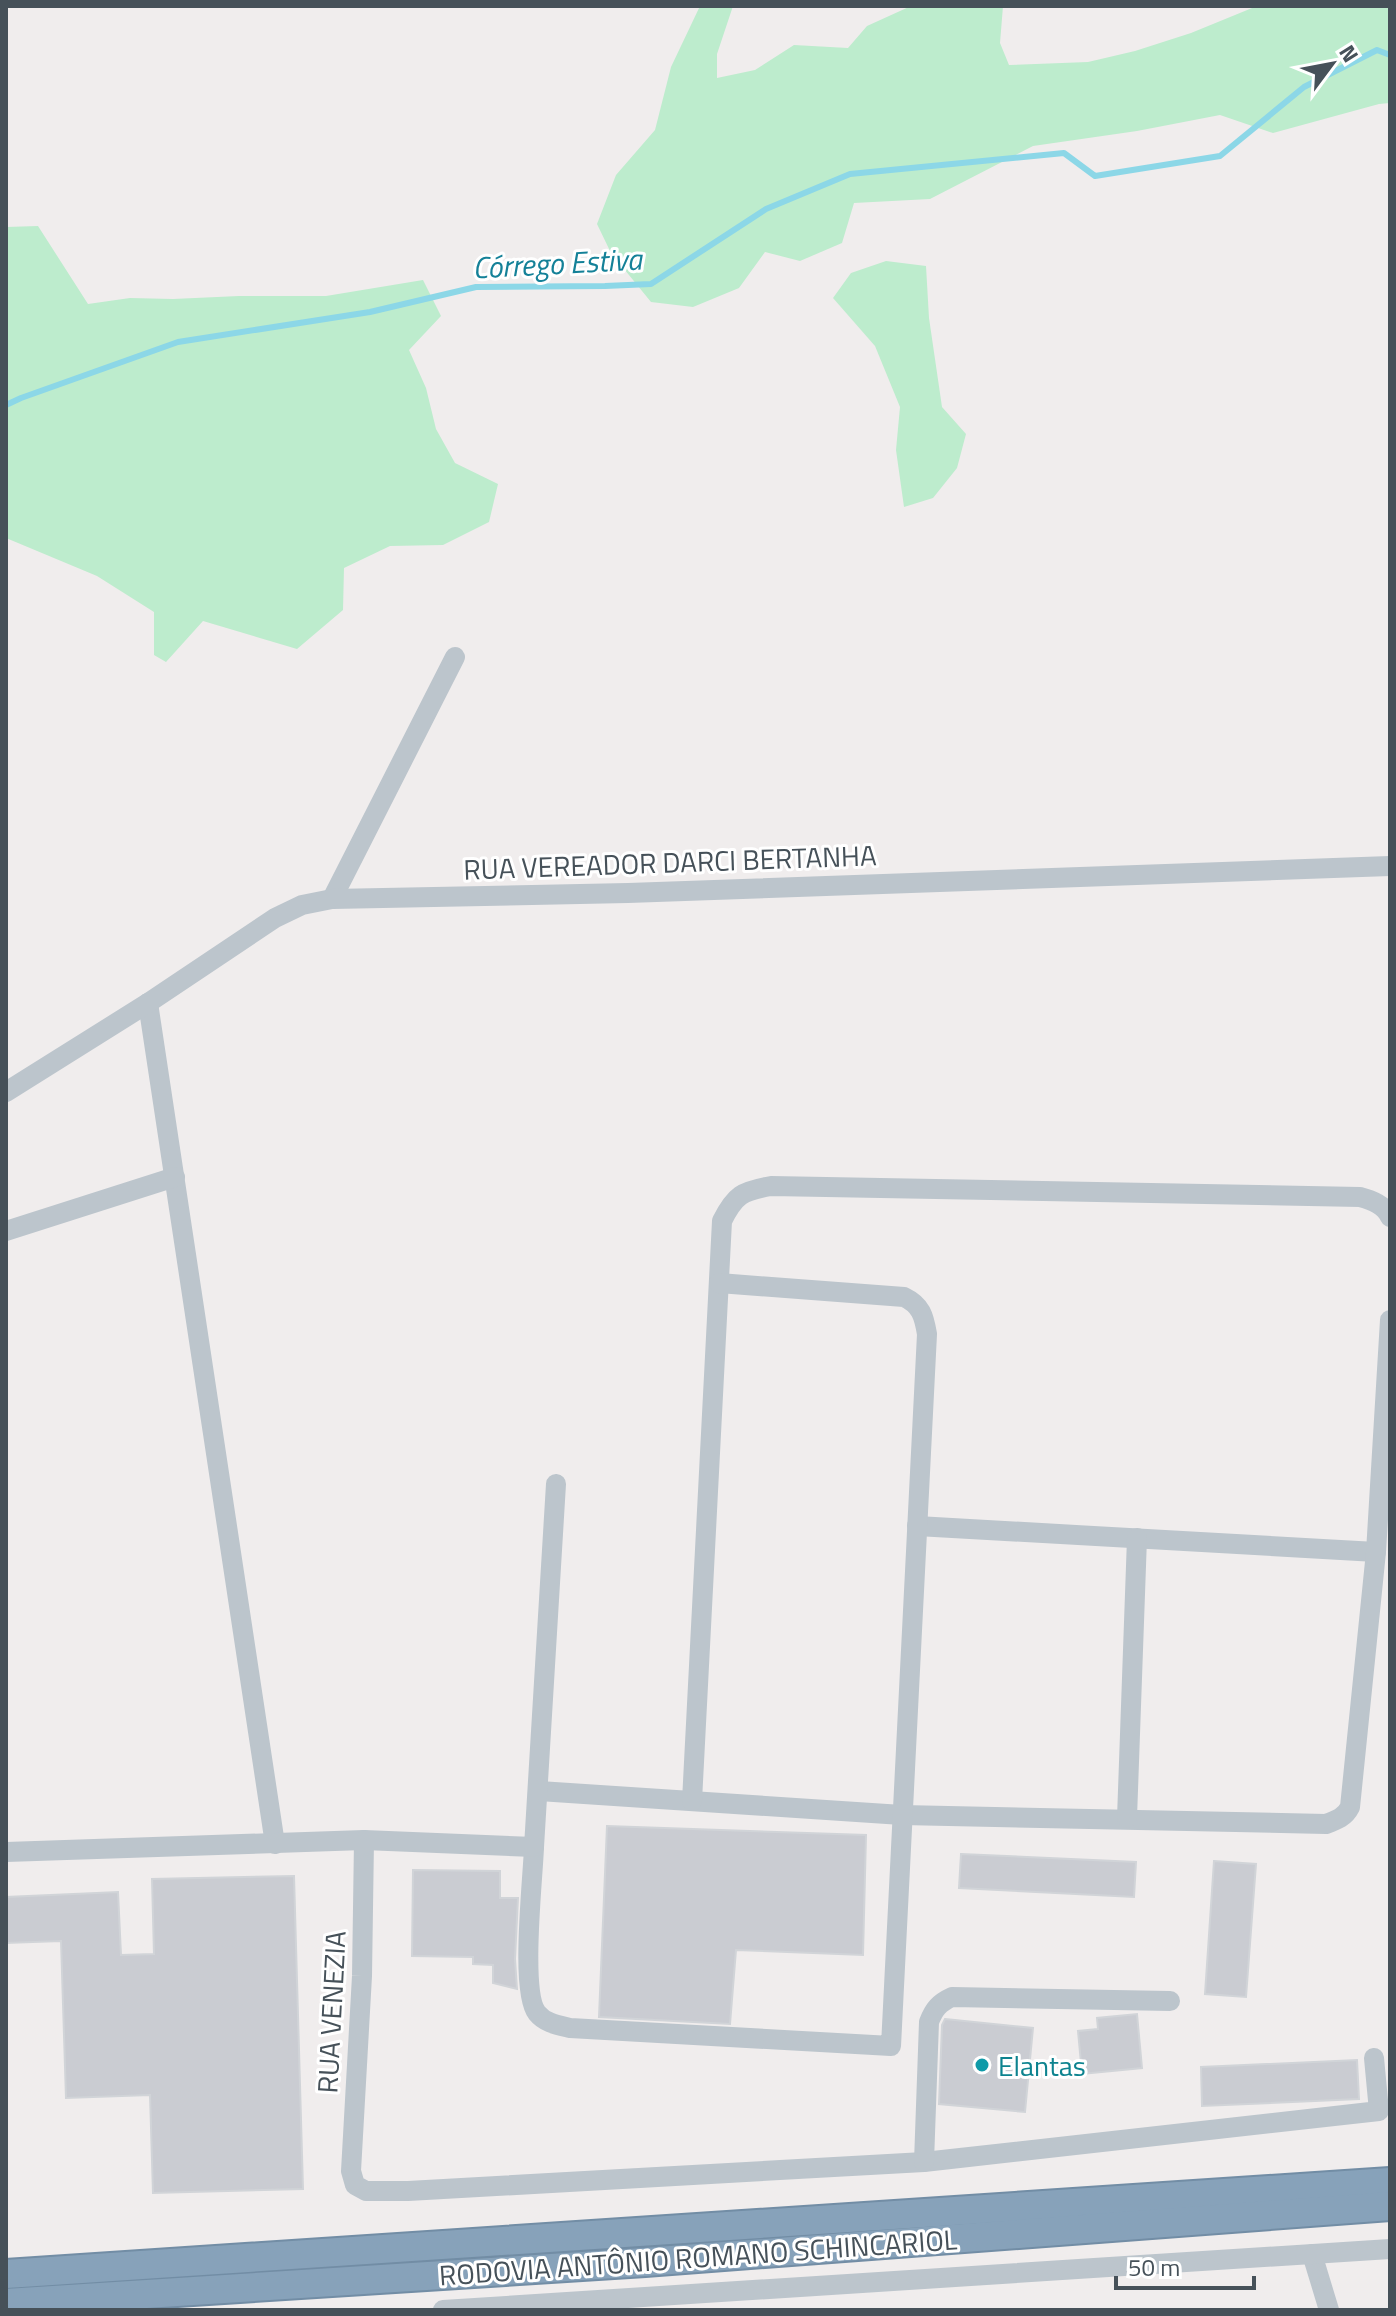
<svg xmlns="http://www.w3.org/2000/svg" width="1396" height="2316" font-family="'Titillium Web',sans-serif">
<rect width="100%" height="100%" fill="#f0eded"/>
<g fill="#bdeccd">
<path d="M700 6H733L717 54V78L755 70 794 45 848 48 867 26 911 6H1003L1000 43 1009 65 1088 62 1135 51 1191 33 1257 6H1390V103L1379 104 1273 133 1220 115 1137 131 1033 146 930 199 854 203 842 243 800 261 765 252 739 288 693 307 651 302 611 253 597 224 616 175 655 130 671 67Z"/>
<path d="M38 226 88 304 130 298 173 299 239 296H326L423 280 441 316 409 350 426 388 436 429 455 463 498 484 489 522 443 545 390 546 344 568 343 610 297 649 203 621 166 662 154 655V612L97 576 6 538V227Z"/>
<path d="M886 261 926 266 929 318 942 407 966 434 957 468 933 498 904 507 896 450 900 407 875 346 833 298 851 273Z"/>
</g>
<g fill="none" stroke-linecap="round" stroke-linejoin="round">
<path stroke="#8cd7e7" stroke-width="6" d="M6 405 21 398 178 342 370 312 476 287 605 286 651 284 766 209 850 174 1064 153 1095 176 1220 156 1304 87 1377 50 1390 55"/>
</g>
<g fill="#caccd2" stroke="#d1d4d8" stroke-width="2">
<path d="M607 1826 866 1835 863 1955 736 1950 730 2024 599 2017Z"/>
<path d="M961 1854 1136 1862 1134 1897 959 1888Z"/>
<path d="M1214 1861 1256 1864 1246 1997 1205 1994Z"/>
<path d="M413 1870 500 1871V1898H518L515 1959 517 1989 493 1983V1965L473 1964V1957L412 1956Z"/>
<path d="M294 1876 303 2189 153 2193 150 2095 66 2098 61 1941 6 1943V1897L118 1892 121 1955 154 1954 152 1879Z"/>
<path d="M1137 2014 1142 2068 1082 2074 1078 2031 1098 2029 1097 2018Z"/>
<path d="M945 2019 1033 2028 1025 2112 939 2104 942 2025Z"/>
<path d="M1357 2060 1359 2099 1202 2106 1201 2067Z"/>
</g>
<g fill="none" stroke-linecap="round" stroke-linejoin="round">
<g stroke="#728da5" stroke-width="32">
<g id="highway">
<path d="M6 2274 1390 2182"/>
<path d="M6 2303 645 2262 1390 2206"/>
</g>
</g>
<g stroke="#bcc5cc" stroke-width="20">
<path d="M332 899 455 657"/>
<path d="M148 1003 275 1844"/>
<path d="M6 1092 148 1003 275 918 302 905 332 899 628 893 1390 866"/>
<path d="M6 1231 175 1177"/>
<path d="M917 1526 1376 1552"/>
<path d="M539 1791 902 1815 1326 1824C1337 1820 1345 1817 1350 1807L1376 1552 1390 1320"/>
<path d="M692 1801 722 1221C735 1195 742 1191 771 1186L1360 1197C1372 1200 1385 1205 1390 1217"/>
<path d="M1127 1818 1137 1538"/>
<path d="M364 1840 362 1976 351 2171 355 2185 366 2191H408L924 2162 1379 2111 1374 2058"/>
<path d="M534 1847C533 1878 520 1992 537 2013 545 2023 557 2025 570 2028L891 2046 927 1334C924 1316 921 1305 904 1297L719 1283"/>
<path d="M6 1852 364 1840 534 1847 556 1484"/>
<path d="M924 2162 929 2022C934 2009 939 2003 952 1997L1170 2001"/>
<path d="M1312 2254 1329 2310"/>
<path d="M443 2310 1390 2249"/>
</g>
<use href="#highway" stroke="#87a2ba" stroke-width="28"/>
</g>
<circle fill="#0f9aa8" stroke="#fff" stroke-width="3" cx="982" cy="2065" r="8"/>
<g text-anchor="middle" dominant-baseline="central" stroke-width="6" stroke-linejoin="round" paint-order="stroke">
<g font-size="28" fill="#465159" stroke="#fff">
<text transform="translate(670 862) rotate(-2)">RUA VEREADOR DARCI BERTANHA</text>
<text transform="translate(331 2012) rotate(-87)">RUA VENEZIA</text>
<text transform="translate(698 2257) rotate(-4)">RODOVIA ANTÔNIO ROMANO SCHINCARIOL</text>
</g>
<g font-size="28" fill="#0d838f" stroke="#fff" text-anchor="start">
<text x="998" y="2065">Elantas</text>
</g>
<g font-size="30" font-style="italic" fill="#148198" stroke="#fff">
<text transform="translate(557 263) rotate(-3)">Córrego Estiva</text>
</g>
</g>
<rect width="1396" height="2316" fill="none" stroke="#465159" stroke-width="16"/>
<g transform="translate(1332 64) rotate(58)" stroke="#ffffff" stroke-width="6" paint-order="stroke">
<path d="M0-6L14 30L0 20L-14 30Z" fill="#465159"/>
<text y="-12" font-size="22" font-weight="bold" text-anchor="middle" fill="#465159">N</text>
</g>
<path d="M1116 2276v12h138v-12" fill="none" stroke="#465159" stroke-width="4"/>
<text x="1128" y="2276" font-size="24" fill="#465159" stroke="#ffffff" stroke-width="6" paint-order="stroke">50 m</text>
</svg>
